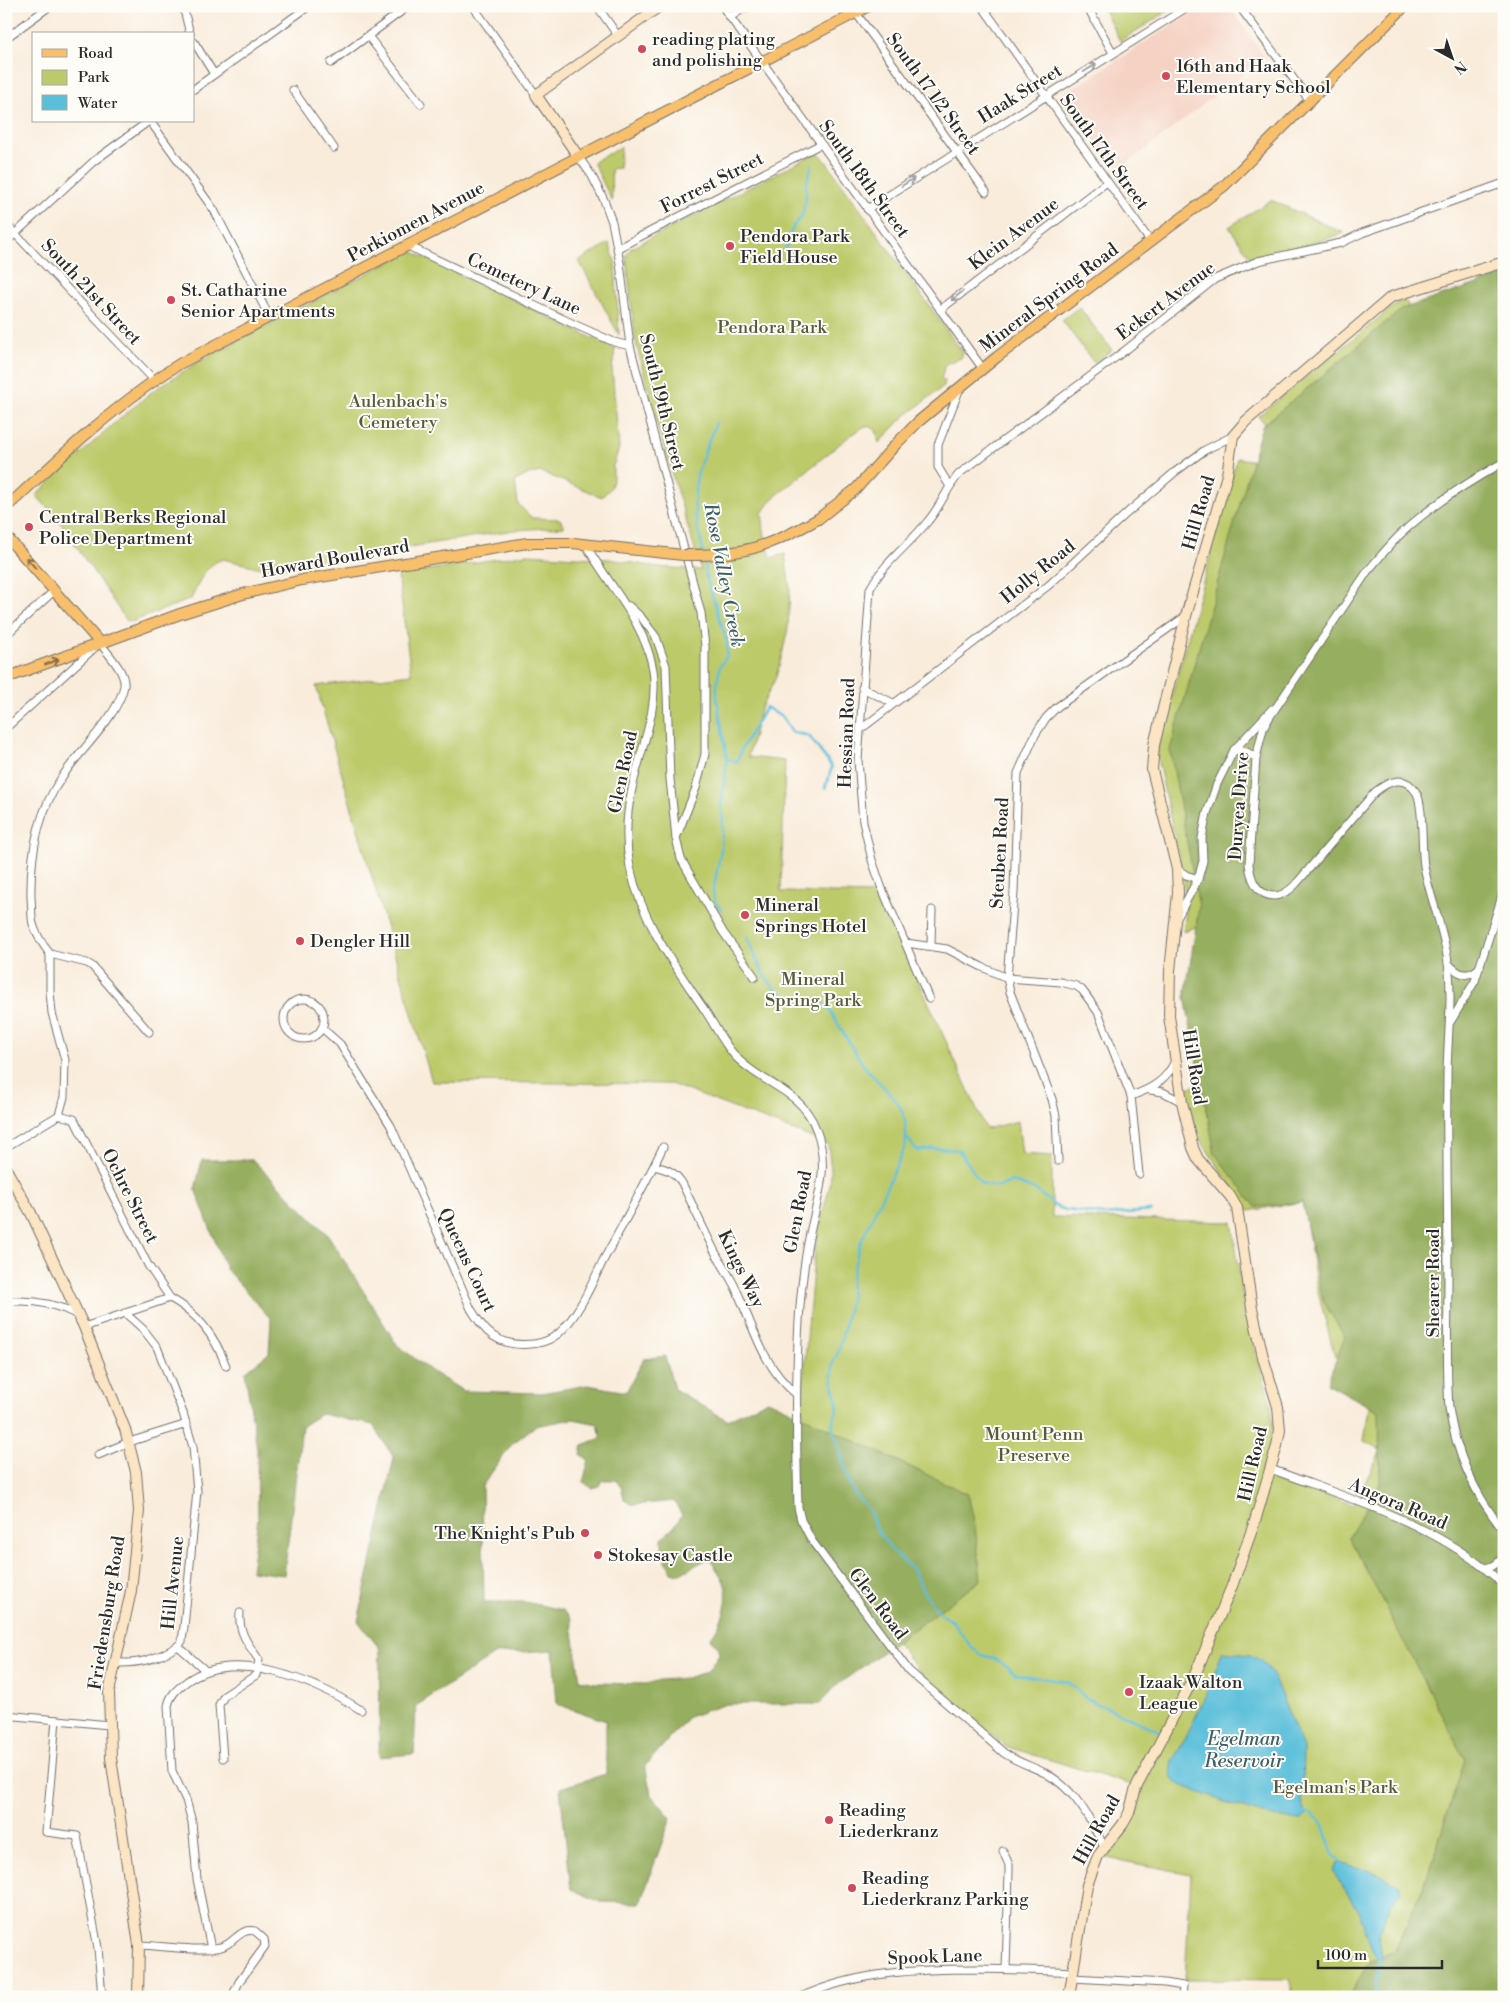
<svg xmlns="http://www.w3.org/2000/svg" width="1510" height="2003" font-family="'Libre Bodoni',serif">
<rect width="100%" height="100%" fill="#fdfcf7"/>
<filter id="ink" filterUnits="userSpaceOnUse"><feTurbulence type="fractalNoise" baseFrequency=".02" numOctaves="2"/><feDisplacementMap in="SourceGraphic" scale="10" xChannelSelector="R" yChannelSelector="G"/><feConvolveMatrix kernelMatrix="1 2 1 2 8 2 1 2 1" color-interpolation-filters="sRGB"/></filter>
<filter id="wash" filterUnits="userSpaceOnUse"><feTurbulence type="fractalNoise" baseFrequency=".0096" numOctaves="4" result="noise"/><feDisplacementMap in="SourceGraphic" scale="20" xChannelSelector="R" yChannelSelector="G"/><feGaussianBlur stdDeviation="1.12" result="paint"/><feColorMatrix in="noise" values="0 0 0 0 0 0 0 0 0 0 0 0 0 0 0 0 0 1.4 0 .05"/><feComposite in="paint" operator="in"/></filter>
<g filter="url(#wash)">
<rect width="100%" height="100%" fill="#f9ecdb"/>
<path fill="#f5d2c3" d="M1202 6H1229L1265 57 1116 172 1062 95Z"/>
<g fill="#bdca6b" stroke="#747a4b">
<path d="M1102 6H1176L1120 41Z"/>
<path d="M621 147 619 168 611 169 612 201 593 162Z"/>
<path d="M816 153 822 156 963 353 961 358 945 364 941 379 945 381 944 386 904 417 879 443 876 430 871 427 865 426 847 438 771 500 762 513 764 531 771 558 785 554 790 589 788 628 782 655 776 677 760 710 748 757 785 761 781 892 879 894 986 1129 1018 1121 1022 1154 1052 1156V1217L1232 1222 1246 1318 1271 1404 1273 1425 1269 1450 1261 1471 1354 1505 1381 1450 1364 1441 1374 1372 1335 1357 1317 1288 1303 1202 1248 1211 1197 1135 1186 1088 1239 1073 1237 915 1183 931 1186 912 1184 881 1157 757 1158 746 1237 458 1275 464 1284 446 1258 416 1397 303 1405 301 1504 438 1472 1997H1294L1289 1980 1185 1979 1191 1874 1107 1858C1123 1836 1134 1816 1142 1791L1132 1785 1005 1746 918 1670 812 1531 802 1394 814 1259 818 1230 830 1185 831 1170 828 1144 671 1084 432 1082 316 686 411 674 398 575 527 554 609 559 657 567 701 570 659 431 635 339 626 256 631 248Z"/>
<path d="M1271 200 1344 233 1301 247 1250 257 1229 227Z"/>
<path d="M609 243 615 261 619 335 579 261Z"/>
<path d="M408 252H413L615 349 612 369 619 448 613 466V481L610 489 602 497 541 472 529 474 515 481 518 504 532 518 560 519 564 527 514 530 270 570 223 559C204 565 199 583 191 599L131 622 126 620 59 521 36 495 110 427 154 390 203 359Z"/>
<path d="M1079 307 1112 350 1094 363 1062 320Z"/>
</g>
<g fill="#96ae5f" stroke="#606c45" fill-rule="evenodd">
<path d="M1504 275V1997H1348L1370 1961 1395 1951 1426 1880 1465 1759 1349 1537 1380 1484 1379 1412 1327 1383 1345 1337 1323 1301 1302 1202 1256 1207 1215 1154 1185 997 1199 907 1170 750 1262 426 1402 309Z"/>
<path d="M202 1160H253L328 1235 397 1345 434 1373 463 1391 541 1393 588 1385 626 1392 644 1359 665 1356 674 1389 727 1420 768 1400 968 1494 975 1526 981 1580 832 1689 820 1704H726L688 1717 645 1766 651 1794 671 1818 640 1903 601 1902 571 1889 560 1788 606 1774V1721L557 1704 553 1650 495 1654 416 1706 414 1754 379 1757 380 1649 358 1621 394 1458 373 1425 321 1414 302 1426 284 1575 251 1571 258 1518 257 1449 245 1372 269 1353 271 1319 226 1269 195 1189ZM573 1419 598 1424 601 1438 583 1445 581 1455 589 1460 583 1482 592 1488 599 1486 602 1480H616L622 1489 624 1500 634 1505 674 1501 682 1515 674 1527 662 1538V1551L671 1572 680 1574 705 1560 712 1561C715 1568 721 1575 724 1582 731 1602 722 1623 710 1639L717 1646 719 1654 707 1672 686 1678 659 1680 646 1684 595 1683 580 1680 571 1618 563 1610 525 1602H484L482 1486 512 1444 535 1426Z"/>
</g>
<g fill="#5cbfda" stroke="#447582">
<path d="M1222 1652 1250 1655 1262 1661 1272 1673 1303 1748 1302 1799 1306 1815 1301 1820C1260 1817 1222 1801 1183 1786 1172 1781 1168 1775 1172 1762 1192 1727 1209 1691 1222 1652Z"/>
<path d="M1343 1863 1377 1873 1399 1885 1401 1892 1392 1902 1378 1934 1382 1955 1380 1959C1371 1955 1369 1940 1366 1931 1359 1909 1346 1891 1333 1872L1337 1864Z"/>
</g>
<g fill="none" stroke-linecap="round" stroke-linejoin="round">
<g stroke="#5cbfda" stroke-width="2.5">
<path d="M785 248 790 241V234L794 225 802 216 806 199V185L812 165"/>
<path d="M703 552C702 542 699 534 697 525 689 484 701 460 716 423"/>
<path d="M704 557 706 576 727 642V656L720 666 717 684V699L727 759 721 805 723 818 721 850 713 892 715 903 722 910"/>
<path d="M727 759 737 762 742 748 766 707 783 718 792 732 809 736 832 767 825 788"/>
<path d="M746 936C767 982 769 1000 826 1004 838 1023 849 1044 862 1063 885 1094 912 1100 905 1147L860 1244 851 1279 850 1301 839 1351 833 1362 832 1377 838 1408 832 1424 849 1482 855 1495 870 1511 875 1527 892 1551 912 1569 926 1596 940 1613 952 1621 972 1648 982 1655 993 1658 1007 1666 1015 1674 1068 1682 1087 1699 1159 1731"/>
<path d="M907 1138 917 1151 934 1148 959 1150 981 1183 999 1187 1012 1181 1037 1191 1055 1206 1066 1210 1104 1215 1151 1211"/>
<path d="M1304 1813C1329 1817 1325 1832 1332 1852 1334 1857 1339 1860 1342 1865"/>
<path d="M1375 1997 1379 1956"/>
</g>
</g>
</g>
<g filter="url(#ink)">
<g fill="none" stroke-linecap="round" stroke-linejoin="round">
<g stroke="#736f69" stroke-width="9">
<g id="street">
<path d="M183 6 190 34"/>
<path d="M473 6 536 95"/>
<path d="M597 6 618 36"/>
<path d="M722 6 983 369"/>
<path d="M982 6 1150 241"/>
<path d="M1087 6 1113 53"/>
<path d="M1239 6 1310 101"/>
<path d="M856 13 986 192"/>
<path d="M730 17 748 6"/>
<path d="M368 36 421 104"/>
<path d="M6 38 50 6"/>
<path d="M194 42 214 74"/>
<path d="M331 63 406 8"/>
<path d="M194 89 309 6"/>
<path d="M293 90 334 148"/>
<path d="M150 121 214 210 269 316"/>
<path d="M578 156 592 176 604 200 612 222 620 263 630 346 701 613 705 646V754L696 788 676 838"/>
<path d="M867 209 1189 6"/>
<path d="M6 224 154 380"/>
<path d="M6 242 94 161 149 121"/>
<path d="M406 245 578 326 614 342 630 346"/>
<path d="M618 248 821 144"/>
<path d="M940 310 1107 182"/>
<path d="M1504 462C1468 482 1433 504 1403 532 1390 544 1379 558 1367 572L1269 718 1263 729 1256 758 1249 864C1252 893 1273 908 1296 884L1375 792C1389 781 1404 774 1416 792 1424 803 1421 848 1424 866 1430 899 1444 929 1448 962 1453 1001 1447 1040 1447 1079 1446 1146 1448 1212 1448 1279 1448 1322 1446 1365 1449 1408 1456 1454 1474 1494 1504 1531"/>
<path d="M949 485 938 467V445L960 388"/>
<path d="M586 545C609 586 645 622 653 670 659 710 640 750 632 789 626 815 625 841 630 867 642 923 675 966 706 1012 716 1027 725 1047 739 1060 765 1085 802 1091 816 1129 830 1166 818 1196 810 1233 805 1257 802 1281 800 1306 795 1373 796 1440 798 1507L801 1520 812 1541 909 1671 1004 1753C1017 1762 1031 1766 1045 1773 1075 1789 1090 1818 1104 1847"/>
<path d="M629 606 641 617 656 637 666 666 670 779 676 838 681 859 723 932 755 977"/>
<path d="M6 635 55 590"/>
<path d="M862 688 893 703"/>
<path d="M6 728 100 643C108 654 126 672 124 686 118 717 79 751 62 777 37 813 30 855 31 898 32 906 31 916 33 924 36 935 43 945 50 954L87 963 92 966 149 1032"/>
<path d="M861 729 1049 585 1127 513 1175 472 1205 450 1233 436"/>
<path d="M1234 750 1247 752 1256 758"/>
<path d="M1177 869 1186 875 1198 879"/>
<path d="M1177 918 1198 879 1203 861 1202 838 1207 813 1217 784 1234 750 1272 709"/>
<path d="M906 943 947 949 982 967 1007 978 1061 982 1076 986 1082 990 1098 1012 1131 1096 1139 1174"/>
<path d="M931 945 932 910"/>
<path d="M50 954V992L52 1013 65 1060 64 1097 59 1115"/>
<path d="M1448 963C1459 975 1468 979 1480 967"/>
<path d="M929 999 881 886 872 860 863 822 858 760 870 589C884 562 909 545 928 521 941 506 947 487 960 473L1127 349 1215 279 1258 261 1341 243 1362 233 1504 183"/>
<circle cx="304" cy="1019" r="20"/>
<path d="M1451 1021 1475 981 1504 890"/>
<path d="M322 1028 340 1044 391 1126 471 1309C476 1317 480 1324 487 1331 504 1348 539 1349 558 1334 578 1317 592 1283 604 1259 624 1222 645 1185 663 1147"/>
<path d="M1150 1090 1163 1092 1182 1102"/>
<path d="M1131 1096C1151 1089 1166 1081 1175 1061"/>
<path d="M59 1115 74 1119 148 1265 170 1298"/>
<path d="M6 1147 59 1115"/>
<path d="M1058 1161 1056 1116 1052 1099 1010 992 1007 978 1014 892 1018 773 1035 735 1046 718 1057 707 1186 616"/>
<path d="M654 1166C667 1169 675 1172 682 1183 693 1206 704 1230 715 1252 722 1265 730 1276 736 1289 754 1327 762 1366 796 1394"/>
<path d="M6 1302C31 1299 56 1304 78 1315"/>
<path d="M125 1313 143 1329 157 1347 183 1413 193 1447 197 1491 184 1627 182 1641 178 1646"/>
<path d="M84 1327 170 1298C198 1313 215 1336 226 1366"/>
<path d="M98 1455 129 1442 187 1424"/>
<path d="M1271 1469C1352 1500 1439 1524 1504 1585"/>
<path d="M1485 1568 1493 1566 1504 1558"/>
<path d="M178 1646 205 1670"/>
<path d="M115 1663C140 1664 157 1659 178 1646"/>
<path d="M6 1715 109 1725"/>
<path d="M56 1720 46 1832 77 1836 98 1948 102 1997"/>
<path d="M223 1758 219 1705 224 1696 256 1675 259 1660C248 1644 238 1632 240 1613"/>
<path d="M1003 1851 1009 1865V1872L1006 1969"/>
<path d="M139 1945C164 1946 197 1952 221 1947 234 1944 240 1927 255 1931L264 1939 265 1946 239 1982 232 1997"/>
<path d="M211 1949 197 1879 192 1822 186 1800 172 1771 168 1706C170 1695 177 1689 186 1682 233 1646 317 1682 361 1710"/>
<path d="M1072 1978 1165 1983 1183 1986 1182 1997"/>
<path d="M801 1997C858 1971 920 1969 981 1969 1011 1970 1042 1970 1072 1972"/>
</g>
</g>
<g stroke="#736f69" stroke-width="12">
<g id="secondary">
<path d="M578 156 536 95 660 6"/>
<path d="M6 1169 31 1213 84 1327 125 1429 136 1472 139 1511 131 1591 109 1692 111 1758 139 1945 138 1997"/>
<path d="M1069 1997 1087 1885 1098 1856 1123 1824 1129 1813 1136 1788 1194 1677 1232 1586 1255 1521 1277 1446 1280 1430 1278 1407 1263 1357 1252 1308 1237 1208 1230 1196 1198 1159 1193 1148 1182 1102 1169 1016 1170 971 1178 893 1177 869 1152 770 1154 745 1186 616 1227 475 1233 436 1246 421 1391 297 1504 262"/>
</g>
</g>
<g stroke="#736f69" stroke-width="12">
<g id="primary">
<path d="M6 508C61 456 117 403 181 363L869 6"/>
<path d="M818 519 856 489 896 444 919 421 997 357 1224 186 1405 6"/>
<path d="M6 536 100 643"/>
<path d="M6 678 180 614 243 594 302 580 527 543H573L683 555"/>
</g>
</g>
<use href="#street" stroke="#fff" stroke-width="7"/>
<use href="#secondary" stroke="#fce5c4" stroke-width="10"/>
<use href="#primary" stroke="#f8bf6c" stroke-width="10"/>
<g stroke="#736f69" stroke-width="12" stroke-linecap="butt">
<path id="primary-bridge" d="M683 555C742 556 768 547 818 519"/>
</g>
<use href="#primary-bridge" stroke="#f8bf6c" stroke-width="10"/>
</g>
<defs><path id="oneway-shaft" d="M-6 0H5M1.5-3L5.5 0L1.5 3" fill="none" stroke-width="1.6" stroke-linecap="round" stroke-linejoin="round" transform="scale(1.25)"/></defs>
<g stroke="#a0a0a0">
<use href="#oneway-shaft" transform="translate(1090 68) rotate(-32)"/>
<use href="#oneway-shaft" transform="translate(908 182) rotate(-32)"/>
<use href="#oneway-shaft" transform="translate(957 296) rotate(141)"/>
</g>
<g stroke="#876e48">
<use href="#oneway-shaft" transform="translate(31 563) rotate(-132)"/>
<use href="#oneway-shaft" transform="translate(52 662) rotate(-21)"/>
</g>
</g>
<g fill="#d1495b" stroke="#fdfcf7" stroke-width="2">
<circle cx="642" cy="49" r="5"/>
<circle cx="1166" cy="76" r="5"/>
<circle cx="730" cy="246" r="5"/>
<circle cx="171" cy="300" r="5"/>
<circle cx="29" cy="527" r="5"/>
<circle cx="745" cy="915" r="5"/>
<circle cx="300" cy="941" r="5"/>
<circle cx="585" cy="1533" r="5"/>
<circle cx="598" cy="1555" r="5"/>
<circle cx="1129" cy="1692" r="5"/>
<circle cx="829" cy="1820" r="5"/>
<circle cx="852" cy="1888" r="5"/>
</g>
<g text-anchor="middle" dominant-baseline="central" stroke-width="4" stroke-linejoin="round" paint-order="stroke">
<g font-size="18" fill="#2b2b2b" stroke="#fdfcf7" text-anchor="start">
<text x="652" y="39">reading plating<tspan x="652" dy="21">and polishing</tspan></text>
<text x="1176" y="66">16th and Haak<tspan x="1176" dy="21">Elementary School</tspan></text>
<text x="740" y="236">Pendora Park<tspan x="740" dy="21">Field House</tspan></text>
<text x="181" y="290">St. Catharine<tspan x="181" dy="21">Senior Apartments</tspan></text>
<text x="39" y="517">Central Berks Regional<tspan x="39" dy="21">Police Department</tspan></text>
<text x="755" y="905">Mineral<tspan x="755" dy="21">Springs Hotel</tspan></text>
<text x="310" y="941">Dengler Hill</text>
<text x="575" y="1533" text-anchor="end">The Knight's Pub</text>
<text x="608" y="1555">Stokesay Castle</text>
<text x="1139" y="1682">Izaak Walton<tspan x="1139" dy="21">League</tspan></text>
<text x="839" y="1810">Reading<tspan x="839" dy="21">Liederkranz</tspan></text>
<text x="862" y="1878">Reading<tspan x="862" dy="21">Liederkranz Parking</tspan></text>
</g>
<g font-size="18" fill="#2b2b2b" stroke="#fdfcf7">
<text transform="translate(933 94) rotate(54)">South 17 1/2 Street</text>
<text transform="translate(1020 94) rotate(-32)">Haak Street</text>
<text transform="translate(1104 152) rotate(54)">South 17th Street</text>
<text transform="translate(864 179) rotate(54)">South 18th Street</text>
<text transform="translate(712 183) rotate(-27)">Forrest Street</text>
<text transform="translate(416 222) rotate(-28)">Perkiomen Avenue</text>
<text transform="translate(1014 234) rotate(-37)">Klein Avenue</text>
<text transform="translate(524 284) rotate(25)">Cemetery Lane</text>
<text transform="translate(91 292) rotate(47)">South 21st Street</text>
<text transform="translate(1049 298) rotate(-37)">Mineral Spring Road</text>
<text transform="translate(1166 301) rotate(-37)">Eckert Avenue</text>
<text transform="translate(662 402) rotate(76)">South 19th Street</text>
<text transform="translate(1199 513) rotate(-74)">Hill Road</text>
<text transform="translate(335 559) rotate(-10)">Howard Boulevard</text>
<text transform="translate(1038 572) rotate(-39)">Holly Road</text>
<text transform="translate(847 733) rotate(-88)">Hessian Road</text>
<text transform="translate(623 772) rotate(-78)">Glen Road</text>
<text transform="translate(1239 806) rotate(-86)">Duryea Drive</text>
<text transform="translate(1000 853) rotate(-87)">Steuben Road</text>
<text transform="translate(1194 1067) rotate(81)">Hill Road</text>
<text transform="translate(130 1196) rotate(63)">Ochre Street</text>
<text transform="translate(798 1212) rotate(-79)">Glen Road</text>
<text transform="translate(467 1260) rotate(65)">Queens Court</text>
<text transform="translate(741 1269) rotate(64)">Kings Way</text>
<text transform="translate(1433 1283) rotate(-90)">Shearer Road</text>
<text transform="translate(1253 1464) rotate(-77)">Hill Road</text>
<text transform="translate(1398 1504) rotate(23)">Angora Road</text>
<text transform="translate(173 1583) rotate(-84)">Hill Avenue</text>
<text transform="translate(878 1604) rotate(53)">Glen Road</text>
<text transform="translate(107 1613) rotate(-81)">Friedensburg Road</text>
<text transform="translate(1097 1830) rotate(-61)">Hill Road</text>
<text transform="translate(935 1957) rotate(-2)">Spook Lane</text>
</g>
<g font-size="18" fill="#575b3e" stroke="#fdfcf7">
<text x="772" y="327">Pendora Park</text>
<text x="398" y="401">Aulenbach's<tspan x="398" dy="21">Cemetery</tspan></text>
<text x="813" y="979">Mineral<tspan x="813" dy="21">Spring Park</tspan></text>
<text x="1034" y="1434">Mount Penn<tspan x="1034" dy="21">Preserve</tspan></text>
<text x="1335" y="1787">Egelman's Park</text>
</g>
<g font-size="19" font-style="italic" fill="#3c5f68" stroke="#fdfcf7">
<text transform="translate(724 575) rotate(79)">Rose Valley Creek</text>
<text x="1244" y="1739">Egelman<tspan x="1244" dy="22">Reservoir</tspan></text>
</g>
</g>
<rect width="1510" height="2003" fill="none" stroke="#fdfcf7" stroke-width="25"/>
<rect x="32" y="32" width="162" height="90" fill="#fdfcf7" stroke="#a9a8a5"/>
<rect x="42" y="49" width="25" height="8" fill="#f8bf6c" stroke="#a9a8a5"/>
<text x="78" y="58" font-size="15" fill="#2b2b2b">Road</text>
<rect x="42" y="70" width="25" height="15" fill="#bdca6b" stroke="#a9a8a5"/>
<text x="78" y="82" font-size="15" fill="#2b2b2b">Park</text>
<rect x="42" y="95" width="25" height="15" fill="#5cbfda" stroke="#a9a8a5"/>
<text x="78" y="108" font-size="15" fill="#2b2b2b">Water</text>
<g transform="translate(1452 58) rotate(140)" stroke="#fdfcf7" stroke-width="4" paint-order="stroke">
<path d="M0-4L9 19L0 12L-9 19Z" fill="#2b2b2b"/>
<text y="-8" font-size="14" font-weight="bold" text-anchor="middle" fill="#2b2b2b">N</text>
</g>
<path d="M1318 1960v8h124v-8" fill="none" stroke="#2b2b2b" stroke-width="2.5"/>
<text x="1325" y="1960" font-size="15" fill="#2b2b2b" stroke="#fdfcf7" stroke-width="4" paint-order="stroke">100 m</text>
</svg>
